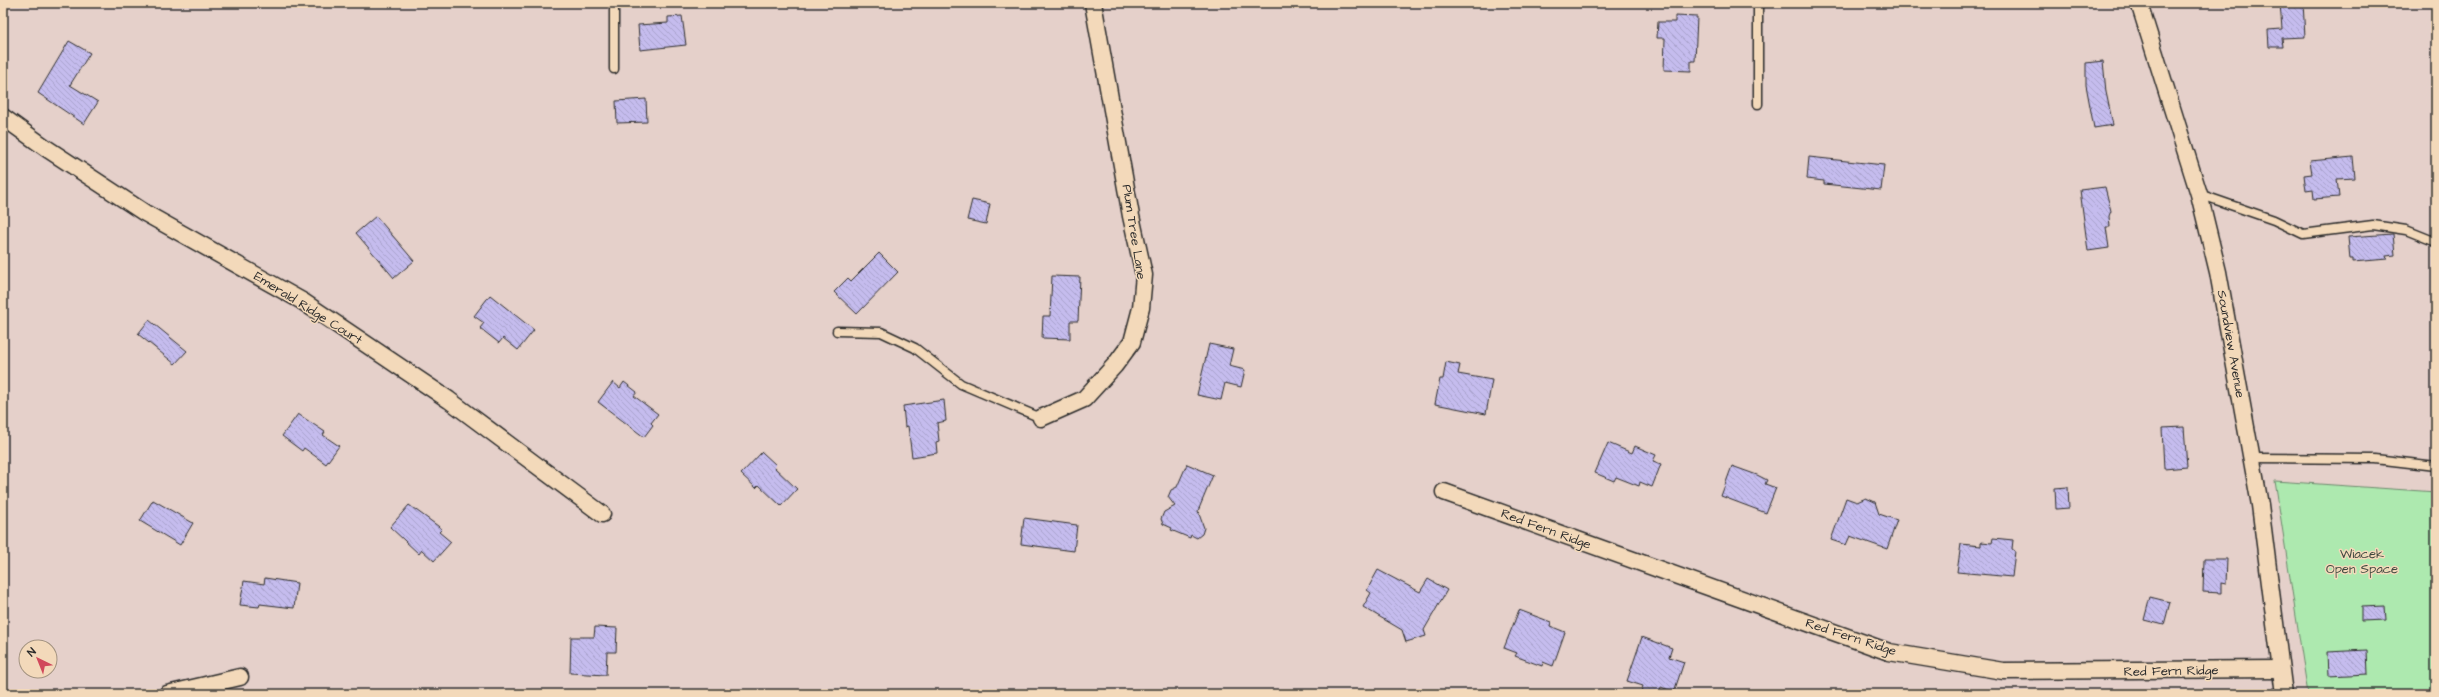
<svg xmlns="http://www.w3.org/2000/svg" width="2439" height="697" font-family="'Architects Daughter',sans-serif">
<defs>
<pattern id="building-back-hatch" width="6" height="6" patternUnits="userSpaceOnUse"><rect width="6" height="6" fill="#c5bcee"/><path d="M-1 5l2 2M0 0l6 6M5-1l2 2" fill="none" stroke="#a9a2cc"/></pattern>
</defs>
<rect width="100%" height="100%" fill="#e5d0ca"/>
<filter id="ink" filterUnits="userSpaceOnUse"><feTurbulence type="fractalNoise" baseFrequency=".025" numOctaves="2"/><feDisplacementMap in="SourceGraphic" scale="8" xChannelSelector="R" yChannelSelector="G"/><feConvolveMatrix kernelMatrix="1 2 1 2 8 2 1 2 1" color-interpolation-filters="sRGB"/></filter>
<g filter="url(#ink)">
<path fill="#ade9af" stroke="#6c8a6d" d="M2275 481 2436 492V694H2308Z"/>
<g fill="url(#building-back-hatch)" stroke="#2b2b2b">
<path d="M2280 3H2303L2305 37 2282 38 2283 47H2269L2268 30 2282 29Z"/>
<path d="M682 16 686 45 640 50 638 25 668 23V17Z"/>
<path d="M1675 16 1697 17 1695 61H1691V71L1664 70 1665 38H1657L1658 22H1675Z"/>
<path d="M69 41 90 53 70 85 98 102 84 124 38 93Z"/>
<path d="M2103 61 2106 92 2113 125 2094 128 2086 85V63Z"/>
<path d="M646 99 647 122 617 123 616 101Z"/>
<path d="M1809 157 1884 165 1881 190 1824 184V181L1807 179Z"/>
<path d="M2353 157 2355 178 2337 179 2339 197 2314 199 2313 190 2306 191 2304 175 2312 174 2310 161Z"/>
<path d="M2105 187 2111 211 2109 216 2110 227H2106L2109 248 2088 251 2080 190Z"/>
<path d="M972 200 990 204 986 224 967 220Z"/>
<path d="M376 216 414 261 394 278 356 233Z"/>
<path d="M2393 234 2395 255 2386 256 2387 259 2353 262V259H2350L2348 237Z"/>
<path d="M879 253 898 272 857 314 834 292 848 278 851 281Z"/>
<path d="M1052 276 1080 277 1078 321H1070V339L1042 338 1043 316H1050Z"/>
<path d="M490 295 534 330 518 350 503 338 499 343 480 328 484 323 474 316Z"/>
<path d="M149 320 187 351 175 364 138 334Z"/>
<path d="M1209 344 1233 349 1229 366 1245 370 1241 387 1225 383 1221 400 1197 395Z"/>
<path d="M1446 362 1460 365 1458 374 1492 380 1486 414 1435 404 1440 379H1443Z"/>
<path d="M613 382 620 388 624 382 637 392 634 396 658 414 651 423 653 425 644 437 598 402Z"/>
<path d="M944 400 946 421 937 423 939 441 936 442 937 453 912 457 908 426 905 427 903 406Z"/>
<path d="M298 414 325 432 323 435 339 446 326 464 304 448 302 451 282 436Z"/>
<path d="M2184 427 2187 467 2164 469 2162 428Z"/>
<path d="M1608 443 1632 453 1635 446 1656 455 1653 461 1661 464 1652 487 1640 482 1639 486 1616 477 1614 481 1595 473Z"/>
<path d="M762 452 776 465 774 467 797 489 781 506 759 485 756 488 741 474Z"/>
<path d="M1187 464 1213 475 1198 511 1204 528 1202 534 1197 538 1191 535 1190 538 1171 530 1172 528 1163 524 1161 519 1164 512 1175 506 1168 497 1171 490 1177 487Z"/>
<path d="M1732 466 1757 475 1767 480 1765 484 1776 488 1766 513 1721 496Z"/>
<path d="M2068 487 2069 508 2056 509 2055 488Z"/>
<path d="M1846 498 1857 502 1866 498 1875 502 1879 514 1897 520 1887 549 1850 536 1846 545 1831 540Z"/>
<path d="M153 500 193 523 180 545 140 521Z"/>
<path d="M409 505 442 529 439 532 451 542 434 561 422 550 419 554 390 527Z"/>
<path d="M1024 518 1077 525 1074 551 1021 544Z"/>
<path d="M1993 538 2013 540 2012 549 2015 551 2012 577 1957 572 1961 544 1981 546V542L1992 543Z"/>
<path d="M2204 559H2227L2226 584 2221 583V593L2203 592Z"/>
<path d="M1378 570 1420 592 1428 579 1447 590 1424 630 1426 636 1406 642 1402 630 1363 607 1371 593 1367 590Z"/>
<path d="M265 578 297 583 294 608 260 604 259 607 240 605 244 581 264 584Z"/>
<path d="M2150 597 2170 602 2164 625 2144 620Z"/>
<path d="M2385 606 2386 620 2361 621V607Z"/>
<path d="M1519 610 1551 622 1550 626 1565 632 1553 666 1543 662 1542 666 1515 656 1517 653 1504 648Z"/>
<path d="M595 627 617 628 616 652H607L606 675 570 673 571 637H594Z"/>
<path d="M1642 637 1672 648 1669 657 1684 662 1674 692 1661 687 1659 694H1640L1643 686 1627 681Z"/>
<path d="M2367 650 2368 674 2328 676 2327 652Z"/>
</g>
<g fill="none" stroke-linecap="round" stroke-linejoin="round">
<g stroke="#2b2b2b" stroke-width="11">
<g id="service">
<path d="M614 3V69"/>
<path d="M1758 104V3"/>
<path d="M2199 194 2274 220 2303 234 2373 225 2406 230 2436 242"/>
<path d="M837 331 881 332 915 348 961 384 1041 418"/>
<path d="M2251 458 2375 459 2436 466"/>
</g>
</g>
<g stroke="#2b2b2b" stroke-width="19">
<g id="minor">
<path d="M2139 3 2199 194 2218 272 2260 505 2284 694"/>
<path d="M3 117 46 148 145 213 302 301 449 400 602 514"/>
<path d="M1041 418 1084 399 1115 365 1132 342 1141 308 1144 275 1131 216 1093 3"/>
<path d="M1444 492 1889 652 2003 671 2280 669"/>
<path d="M167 694 240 677"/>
</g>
</g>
<use href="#service" stroke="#f3d9ba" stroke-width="8"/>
<use href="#minor" stroke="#f3d9ba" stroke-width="16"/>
</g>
</g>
<g text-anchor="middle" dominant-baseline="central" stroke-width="3" stroke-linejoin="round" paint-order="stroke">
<g font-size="13" fill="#2b2b2b" stroke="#f3d9ba">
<text transform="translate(1134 232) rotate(81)">Plum Tree Lane</text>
<text transform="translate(308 308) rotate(32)">Emerald Ridge Court</text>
<text transform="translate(2231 344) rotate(80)">Soundview Avenue</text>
<text transform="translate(1546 529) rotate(20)">Red Fern Ridge</text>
<text transform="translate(1851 637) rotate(18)">Red Fern Ridge</text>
<text transform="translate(2171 671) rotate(-1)">Red Fern Ridge</text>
</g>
<g font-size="13" fill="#3e483f" stroke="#f3d9ba">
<text x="2362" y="554">Wiacek<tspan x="2362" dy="15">Open Space</tspan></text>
</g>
</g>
<rect width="2439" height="697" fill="none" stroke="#f3d9ba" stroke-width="16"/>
<rect x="8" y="8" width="2423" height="681" fill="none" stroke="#2b2b2b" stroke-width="1.5" filter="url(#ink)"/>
<g transform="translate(38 659) rotate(317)"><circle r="19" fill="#f3d9ba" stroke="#a39381"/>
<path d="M0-3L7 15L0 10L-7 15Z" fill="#d1495b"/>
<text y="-6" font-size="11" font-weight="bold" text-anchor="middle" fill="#2b2b2b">N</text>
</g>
</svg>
